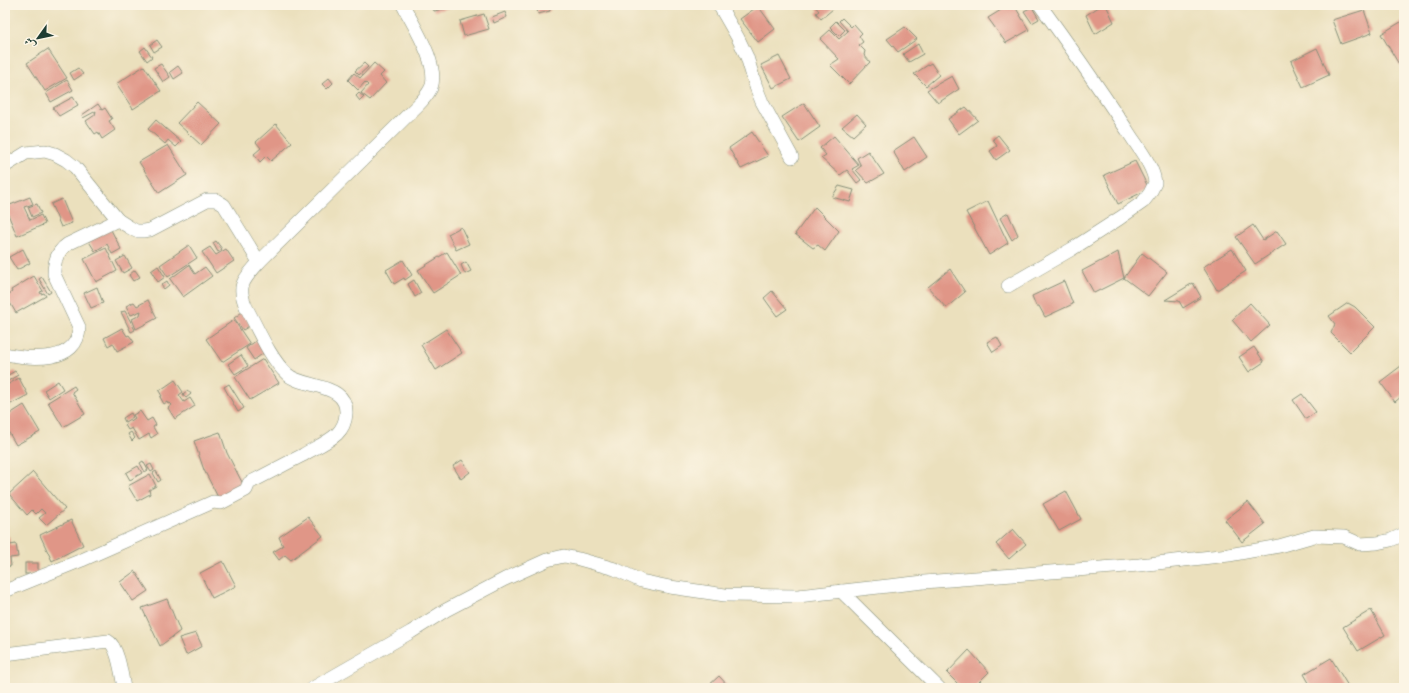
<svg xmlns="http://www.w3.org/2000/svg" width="1409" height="693" font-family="'Gentium Book Plus',Amiri,serif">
<rect width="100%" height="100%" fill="#fcf5e5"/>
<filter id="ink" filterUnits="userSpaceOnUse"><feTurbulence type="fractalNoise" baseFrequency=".025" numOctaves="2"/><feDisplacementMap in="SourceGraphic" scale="8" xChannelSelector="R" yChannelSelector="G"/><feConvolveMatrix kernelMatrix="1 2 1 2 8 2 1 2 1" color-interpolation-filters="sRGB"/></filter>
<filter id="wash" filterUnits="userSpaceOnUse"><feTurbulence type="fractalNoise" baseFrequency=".012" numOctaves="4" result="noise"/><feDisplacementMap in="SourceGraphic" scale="16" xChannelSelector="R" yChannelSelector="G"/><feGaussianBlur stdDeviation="0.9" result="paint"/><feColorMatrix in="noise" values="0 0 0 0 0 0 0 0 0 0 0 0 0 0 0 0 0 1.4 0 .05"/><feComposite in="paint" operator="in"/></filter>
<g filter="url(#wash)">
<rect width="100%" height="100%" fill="#ebe0bd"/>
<g id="blocks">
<g fill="#e09687">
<path d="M432 5H458V6L434 11Z"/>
<path d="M536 5H549L550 11 538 14Z"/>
<path d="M814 5H832L831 6 833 9 821 19 816 13 819 11Z"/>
<path d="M1009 5H1014L1029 30 1006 43 988 18Z"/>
<path d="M1102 5H1106L1114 22 1095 34 1086 15Z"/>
<path d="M758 6 775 29 758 42 740 19Z"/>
<path d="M1032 7 1039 19 1032 23 1024 11Z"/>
<path d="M1364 10 1372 33 1341 44 1332 20Z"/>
<path d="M505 12 507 17 494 23 492 17Z"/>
<path d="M484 14 489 29 464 36 460 21Z"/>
<path d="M842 18 851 27 854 24 862 33 859 36 863 42 859 45 865 51 864 55 870 62 849 84 830 65 839 59 820 39 830 30 839 39 848 31 839 21Z"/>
<path d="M1404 20V64L1400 66 1381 34Z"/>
<path d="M836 21 845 30 839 36 830 27Z"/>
<path d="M905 27 917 39 898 52 887 39Z"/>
<path d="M157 40 162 47 154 52 150 45Z"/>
<path d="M918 44 923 54 909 62 903 54Z"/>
<path d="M145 47 152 57 147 61 140 51Z"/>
<path d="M1317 48 1329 75 1303 87 1291 61Z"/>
<path d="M48 49 67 78 45 91 27 63Z"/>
<path d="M779 56 791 79 773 88 761 65Z"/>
<path d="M364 63 368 67 359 75 355 71Z"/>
<path d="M374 63 384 72 380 76 386 83 370 100 361 93 368 85 365 82 358 90 348 80 354 73 360 78Z"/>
<path d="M931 63 939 75 926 86 914 74Z"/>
<path d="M161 64 170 77 163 82 154 68Z"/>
<path d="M144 66 161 91 133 109 116 84Z"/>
<path d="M178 66 183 73 174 79 170 72Z"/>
<path d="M78 68 83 74 74 80 70 73Z"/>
<path d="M952 76 959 89 938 103 927 90Z"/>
<path d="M329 78 333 83 327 89 322 84Z"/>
<path d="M67 80 73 90 51 102 46 93Z"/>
<path d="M359 93 364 97 360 101 356 96Z"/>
<path d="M73 97 78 105 59 116 53 108Z"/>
<path d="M197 102 221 124 201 145 177 123Z"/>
<path d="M804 103 820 127 799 142 782 117Z"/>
<path d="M98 104 102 110 105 108 112 119 109 121 115 130 102 139 98 132 95 134 86 121 95 115 96 111 83 118 82 115Z"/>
<path d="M966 107 978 120 959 134 948 119Z"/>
<path d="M857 114 866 124 853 136 842 127Z"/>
<path d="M156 120 181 142 176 147 168 140 165 144 148 129Z"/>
<path d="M276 124 292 143 271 161 266 156 260 162 254 154 261 148 256 142Z"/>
<path d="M752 132 768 156 741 169 729 148Z"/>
<path d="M998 135 1010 150 996 160 990 151 997 146 993 139Z"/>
<path d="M834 136 859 165 852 169 861 180 857 183 847 170 840 175 821 158 826 155 820 148Z"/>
<path d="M914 137 927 157 905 172 893 151Z"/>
<path d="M168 145 187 175 159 193 139 162Z"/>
<path d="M868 151 884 174 868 183 856 170 861 166 857 158Z"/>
<path d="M1135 161 1149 189 1118 204 1104 175Z"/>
<path d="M839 186 854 190 850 202 832 197Z"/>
<path d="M30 197 33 204 24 207 30 220 41 215 45 224 17 236 5 207Z"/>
<path d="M62 199 72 223 61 227 51 204Z"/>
<path d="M988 201 1008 243 989 255 966 212Z"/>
<path d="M37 204 41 213 32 217 28 207Z"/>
<path d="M815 207 839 231 825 251 818 245 813 248 795 234Z"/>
<path d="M1008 213 1018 235 1012 240 1000 218Z"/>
<path d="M1253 225 1263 240 1277 231 1286 244 1255 264 1236 237Z"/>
<path d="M461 227 469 244 456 250 448 234Z"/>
<path d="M110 228 121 249 112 254 107 244 95 251 88 240Z"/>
<path d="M216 241 222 249 218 252 213 243Z"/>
<path d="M189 245 197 258 168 277 160 265Z"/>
<path d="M210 247 216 255 226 249 234 261 216 273 202 252Z"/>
<path d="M106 248 117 271 96 282 84 259Z"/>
<path d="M23 249 30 263 17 270 9 257Z"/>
<path d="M1232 249 1246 271 1217 290 1203 267Z"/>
<path d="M447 252 461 275 433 293 418 270Z"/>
<path d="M1118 252 1124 278 1142 253 1167 272 1148 296 1124 278 1094 293 1082 271Z"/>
<path d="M125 256 132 268 123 273 116 261Z"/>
<path d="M403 260 412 275 405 280 404 278 394 284 386 270Z"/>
<path d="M466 262 471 271 465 274 461 265Z"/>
<path d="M189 265 195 274 205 267 212 276 183 297 170 279Z"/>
<path d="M158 266 165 277 158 282 151 271Z"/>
<path d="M950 269 965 292 946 308 928 287Z"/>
<path d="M135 270 140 277 133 281 129 275Z"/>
<path d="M34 276 43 291 40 292 41 294 44 293 46 296 16 313 6 296 12 292 11 290Z"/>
<path d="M42 277 51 292 48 294 39 279Z"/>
<path d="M414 280 421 293 415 297 408 284Z"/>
<path d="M167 281 169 285 164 289 161 285Z"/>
<path d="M1064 281 1073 304 1045 317 1039 306H1036L1032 296Z"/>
<path d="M1193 283 1201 297 1183 308 1179 301 1165 300Z"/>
<path d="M97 287 103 303 91 308 84 293Z"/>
<path d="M772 291 787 309 777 316 764 298Z"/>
<path d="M148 300 157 318 136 329 132 319 140 315 141 311 131 315 126 306 134 302 137 306Z"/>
<path d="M1250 303 1270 325 1251 342 1232 320Z"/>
<path d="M1348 303 1355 307 1375 327 1350 352 1331 333 1335 324 1329 316Z"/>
<path d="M125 311 135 330 131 332 121 312Z"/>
<path d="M242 312 251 325 243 330 234 318Z"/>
<path d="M234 320 250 344 222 362 206 339Z"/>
<path d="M122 328 127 336 129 335 134 342 117 351 113 343 108 346 104 338Z"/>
<path d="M446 329 462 353 436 370 421 345Z"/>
<path d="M997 337 1002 346 993 352 987 342Z"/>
<path d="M260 338 268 350 254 360 246 348Z"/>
<path d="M1254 347 1264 362 1249 372 1239 357Z"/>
<path d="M241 355 248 366 235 374 228 364Z"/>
<path d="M263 359 279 383 250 400 235 377Z"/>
<path d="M1401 366 1404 370V394L1395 402 1380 382Z"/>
<path d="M15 371 18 375 8 381 5 377Z"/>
<path d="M19 378 28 395 5 407V381L7 385Z"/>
<path d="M175 380 183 392 179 395 184 402 190 398 195 406 175 419 168 408 172 405 170 403 168 404 167 402 164 404 160 397 162 396 159 391Z"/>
<path d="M58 381 63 389 49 398 44 390Z"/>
<path d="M229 384 244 408 238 412 224 387Z"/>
<path d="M74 386 76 389 72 392 85 414 63 427 48 402Z"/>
<path d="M188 390 191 394 186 398 183 394Z"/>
<path d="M1302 394 1316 412 1306 419 1293 400Z"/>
<path d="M24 405 40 432 16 445 5 426V417Z"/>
<path d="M140 411 147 421 152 418 156 425 153 427 157 434 151 438 149 434 139 440 132 428 128 430 125 425 135 418 133 415Z"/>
<path d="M131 413 133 417 125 422 123 418Z"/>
<path d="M131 432 135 438 132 441 128 434Z"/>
<path d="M220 432 227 453 246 490 221 503 204 470 194 441Z"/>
<path d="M462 460 470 472 461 479 453 466Z"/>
<path d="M143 461 148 470 145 472 140 463Z"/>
<path d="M151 464 154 470 151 472 147 466Z"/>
<path d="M138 466 142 473 130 480 126 473Z"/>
<path d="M156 471 161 480 158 482 153 473Z"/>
<path d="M33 472 65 509 46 525 39 518 45 513 41 509 36 514 32 510 27 515 9 494Z"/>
<path d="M150 474 156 486 149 490 150 494 137 501 128 486Z"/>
<path d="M1066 491 1081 519 1059 531 1043 504Z"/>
<path d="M1248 502 1265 524 1242 542 1225 520Z"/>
<path d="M308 517 323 536 291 560 285 555 279 560 273 552 283 546 279 537Z"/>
<path d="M71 520 83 545 52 561 40 535Z"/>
<path d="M1013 529 1026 544 1009 559 996 544Z"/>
<path d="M9 536 10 545 16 544 18 557 10 558 11 566 5 567V537Z"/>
<path d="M223 561 236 586 212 598 200 573Z"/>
<rect x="25" y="563" width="13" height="11"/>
<path d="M135 571 148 591 133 601 120 582Z"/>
<path d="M167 599 180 631 160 646 142 608Z"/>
<path d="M1371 610 1385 635 1358 651 1343 627Z"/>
<path d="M196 633 202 646 186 655 179 638Z"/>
<path d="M969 650 989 672 973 688H962L947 673Z"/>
<path d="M1331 658 1348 686 1345 688H1312L1304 674Z"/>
<path d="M719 676 730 688H706Z"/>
</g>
</g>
</g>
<g filter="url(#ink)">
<use href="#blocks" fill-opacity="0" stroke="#858e78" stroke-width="1"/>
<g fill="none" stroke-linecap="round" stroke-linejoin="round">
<g stroke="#858e78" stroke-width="14">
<g id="minor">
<path d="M719 5 738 38 747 57 756 87 762 102 792 157"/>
<path d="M5 166 26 153 45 151 55 154 66 160 75 167 118 220 129 227 136 231H143L150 230 207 200H216L224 205 259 262"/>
<path d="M1008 286 1072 249 1120 218 1143 202 1150 193 1155 183C1154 166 1136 145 1127 130 1099 88 1070 46 1040 5"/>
<path d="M5 354C30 359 79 364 79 327L54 274C54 261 57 251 68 244L118 220"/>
<path d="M5 591 82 560 213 502 221 503 246 490 249 483C267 474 285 464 303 455 314 448 327 443 337 434 347 424 351 404 337 394 323 384 297 384 287 374 270 359 257 327 246 307 236 284 245 279 259 262L418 105C423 100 428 94 431 88 440 65 413 25 403 5"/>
<path d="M841 591 939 688"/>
<path d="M5 654 108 641C118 646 122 677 124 688"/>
<path d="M313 688 411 632 446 610 505 579 547 560 564 556 579 559 615 569 641 581 670 587 725 595 798 596 924 582 1139 565 1229 555 1279 546 1314 536 1344 537 1360 544 1377 543 1391 540 1404 534"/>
</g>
</g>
<use href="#minor" stroke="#fff" stroke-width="13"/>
</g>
</g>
<rect width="1409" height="693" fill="none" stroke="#fcf5e5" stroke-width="20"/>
<g transform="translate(38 38) rotate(237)" stroke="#fcf5e5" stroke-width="3" paint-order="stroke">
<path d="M0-3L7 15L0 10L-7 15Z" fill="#1f3d34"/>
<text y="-6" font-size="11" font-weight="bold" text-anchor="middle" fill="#1f3d34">ش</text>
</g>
</svg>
